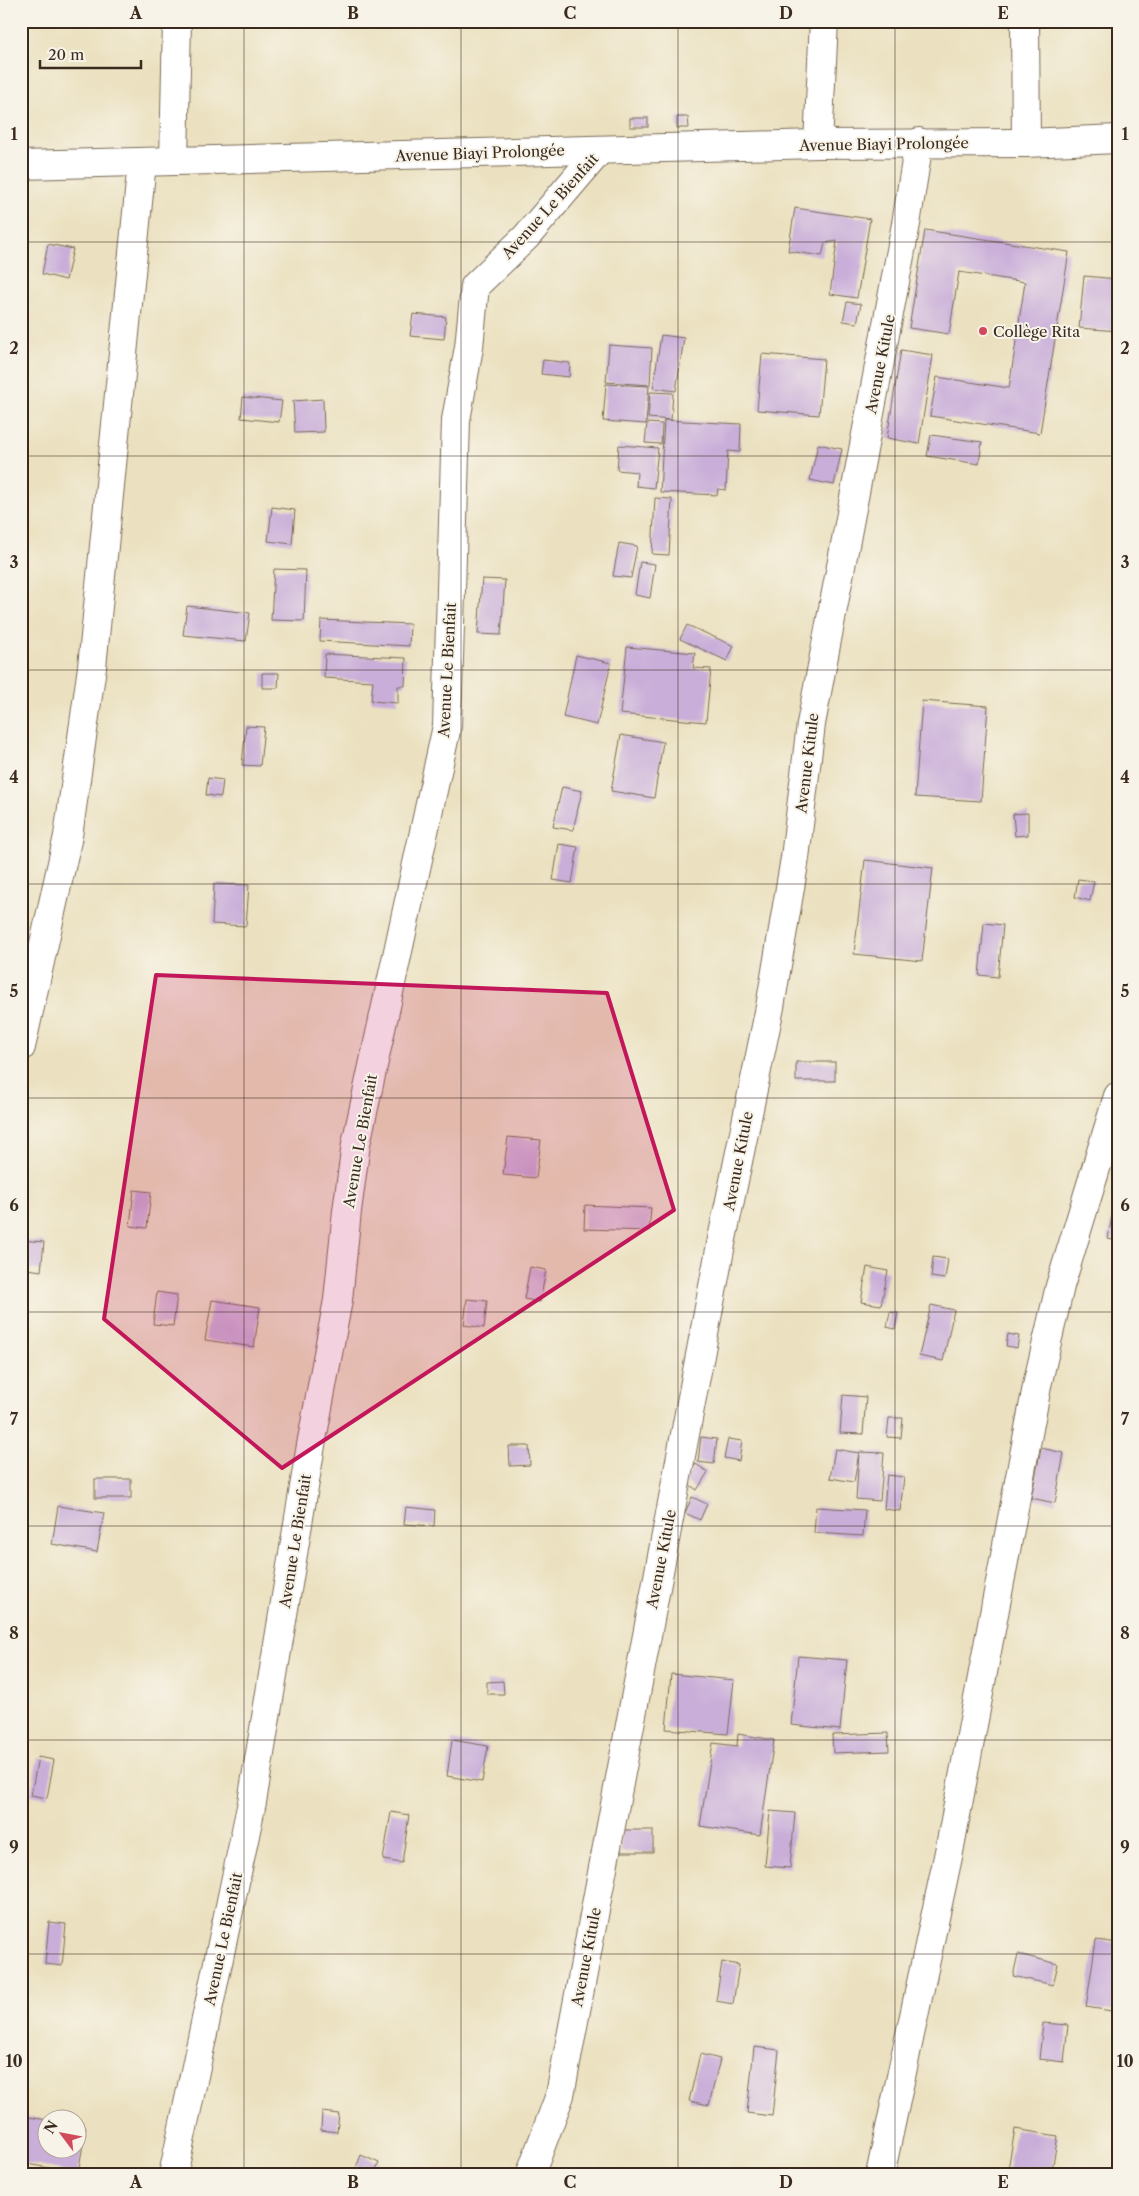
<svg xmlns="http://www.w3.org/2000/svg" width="1139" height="2196" font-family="'Libre Caslon Text',serif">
<rect width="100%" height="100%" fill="#f7f3e8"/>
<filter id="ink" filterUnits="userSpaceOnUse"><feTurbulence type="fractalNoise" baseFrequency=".02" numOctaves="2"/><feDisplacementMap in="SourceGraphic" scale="10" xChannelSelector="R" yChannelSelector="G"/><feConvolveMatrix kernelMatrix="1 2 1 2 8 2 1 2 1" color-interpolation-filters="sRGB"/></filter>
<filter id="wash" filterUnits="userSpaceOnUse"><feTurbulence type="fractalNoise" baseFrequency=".0096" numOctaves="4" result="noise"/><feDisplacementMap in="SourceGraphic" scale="20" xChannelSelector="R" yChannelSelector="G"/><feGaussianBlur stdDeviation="1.12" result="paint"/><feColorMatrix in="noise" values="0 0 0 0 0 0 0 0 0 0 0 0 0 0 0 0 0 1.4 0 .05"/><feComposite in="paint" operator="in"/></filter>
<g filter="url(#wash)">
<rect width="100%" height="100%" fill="#ebe1c0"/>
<g id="blocks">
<g fill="#c9aed9">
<path d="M677 117H688L689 128H677Z"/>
<rect x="630" y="118" width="18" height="9"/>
<path d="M795 208 870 219 857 298 830 294 837 241 825 243 822 256 788 251Z"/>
<path d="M925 230 1069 252 1040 433 930 416 937 377 1009 388 1025 282 959 272 949 334 909 328Z"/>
<path d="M48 244 73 249 66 280 42 274Z"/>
<path d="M1084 276 1118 279V331L1079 328Z"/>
<path d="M21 285 27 286 23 327H21Z"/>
<path d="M847 302 861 304 857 323 843 321Z"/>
<path d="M413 314 446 317 444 339 410 336Z"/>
<path d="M661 335 684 338 676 391 653 388Z"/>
<path d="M609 345 652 348 650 385 606 382Z"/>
<path d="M901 350 933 355 919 444 887 438Z"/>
<path d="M762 354 824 359 819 415 757 410Z"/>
<path d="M543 360 570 363 569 377 541 374Z"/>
<path d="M606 384 649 386 646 424 603 421Z"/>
<path d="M650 392 673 393 671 420 648 418Z"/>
<path d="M243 397 282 401 279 422 241 418Z"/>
<path d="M323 399 324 432 295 433 293 401Z"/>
<path d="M664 420 741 424 740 452 728 451 726 490 718 489 717 495 660 492Z"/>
<path d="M647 423 662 424 661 444 645 443Z"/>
<path d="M931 435 982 442 979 464 927 456Z"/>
<path d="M818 444 842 449 834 485 810 480Z"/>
<path d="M619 445 658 448 654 488 636 486 637 472 617 470Z"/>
<path d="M655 498 672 499 669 555 652 554Z"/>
<path d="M272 507 295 510 292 544 268 541Z"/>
<path d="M619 543 637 546 631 578 613 576Z"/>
<path d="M640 562 655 564 650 598 635 595Z"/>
<path d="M274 569 306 570 304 621 271 620Z"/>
<path d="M482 579 505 580 501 635 478 634Z"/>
<path d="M187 606 250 613 246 641 183 635Z"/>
<path d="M321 620 410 624 409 646 320 641Z"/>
<path d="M687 625 734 646 727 661 680 639Z"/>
<path d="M627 647 695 653 693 668 711 669 706 722 620 714Z"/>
<path d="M325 654 406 658 405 686H398V703L371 701 373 681 324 678Z"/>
<path d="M576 655 611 663 597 725 563 717Z"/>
<path d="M262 673H279L278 688H262Z"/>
<path d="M922 701 988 706 981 801 915 797Z"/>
<path d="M246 726 264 727 260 766 242 765Z"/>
<path d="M621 735 663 742 654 798 611 791Z"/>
<path d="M208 778 223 780 221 797 206 795Z"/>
<path d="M562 787 582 791 573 830 553 827Z"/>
<path d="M1028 813V835L1015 836 1013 814Z"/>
<path d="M559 844 578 847 572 883 553 880Z"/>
<path d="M865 860 933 868 922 961 854 954Z"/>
<path d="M1078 879 1094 881 1090 901 1075 897Z"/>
<path d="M214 884 249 885 246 926 212 924Z"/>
<path d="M984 923 1003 925 998 977 979 975Z"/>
<rect x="796" y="1062" width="39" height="19"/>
<path d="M508 1137 541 1140 536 1178 503 1175Z"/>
<path d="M1117 1187H1118V1241L1108 1239Z"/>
<path d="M134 1190 151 1192 147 1228 130 1226Z"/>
<path d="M585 1205 651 1208 649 1231 584 1229Z"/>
<path d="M21 1240 44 1242 41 1271 21 1268Z"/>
<path d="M933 1257 948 1259 945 1279 931 1277Z"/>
<path d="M530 1267 546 1270 540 1302 524 1299Z"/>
<path d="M867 1267 888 1271 881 1305 861 1302Z"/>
<path d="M157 1292 177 1295 173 1326 153 1324Z"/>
<path d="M467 1299 487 1301 484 1328 464 1325Z"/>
<path d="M212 1300 260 1307 254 1347 205 1340Z"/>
<path d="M931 1305 954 1310 943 1361 919 1356Z"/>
<path d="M890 1312 898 1313 895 1329 887 1327Z"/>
<path d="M1008 1334 1019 1336 1017 1348 1006 1346Z"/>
<path d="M843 1395 866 1397 863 1434 840 1433Z"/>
<path d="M889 1418H903L901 1438 887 1437Z"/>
<path d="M701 1437 717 1439 714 1464 698 1462Z"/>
<path d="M728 1439 742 1441 739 1461 724 1458Z"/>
<path d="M509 1446H529L530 1465 510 1466Z"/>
<path d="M1041 1448 1064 1453 1055 1503 1031 1498Z"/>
<path d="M835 1449 859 1453 854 1482 830 1478Z"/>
<path d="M859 1452 884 1453 880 1501 856 1499Z"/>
<path d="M696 1464 708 1472 697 1490 684 1481Z"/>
<path d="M887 1475 904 1477 900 1511 884 1509Z"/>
<rect x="95" y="1479" width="36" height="19"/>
<path d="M692 1497 707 1504 700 1520 685 1513Z"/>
<path d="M58 1506 104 1513 97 1552 52 1544Z"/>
<path d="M406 1507 435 1510 434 1526 404 1524Z"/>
<path d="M816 1507 865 1510 863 1536 814 1533Z"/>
<path d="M798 1656 847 1660 840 1730 791 1725Z"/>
<path d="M671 1674 734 1680 728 1734 666 1729Z"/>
<path d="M503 1681 504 1694H487V1682Z"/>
<path d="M888 1733 889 1751 833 1753 832 1735Z"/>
<path d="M738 1734 774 1740 760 1835 700 1826 713 1743 737 1746Z"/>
<path d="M452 1740 488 1746 482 1782 447 1776Z"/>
<path d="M38 1757 54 1760 47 1798 31 1795Z"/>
<path d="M770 1811 795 1813 790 1868 765 1866Z"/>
<path d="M391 1812 409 1815 402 1863 383 1860Z"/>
<path d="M622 1830H653V1852H621Z"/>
<path d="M49 1922 66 1924 62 1966 45 1964Z"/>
<path d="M1096 1940 1118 1943V2012L1086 2007Z"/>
<path d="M1018 1954 1058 1964 1053 1985 1013 1976Z"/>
<path d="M722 1962 739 1965 733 2004 716 2001Z"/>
<path d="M1043 2023 1068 2025 1064 2062 1039 2059Z"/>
<path d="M754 2047 779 2050 772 2116 747 2113Z"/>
<path d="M700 2054 720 2059 709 2105 689 2101Z"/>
<path d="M322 2112 339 2114 337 2132 321 2130Z"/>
<path d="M21 2116 48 2120V2148H78V2125L86 2127 78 2173 21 2163Z"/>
<path d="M1015 2129 1058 2136 1051 2175H1007Z"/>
<path d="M361 2155 379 2163 374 2175H353Z"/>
</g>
</g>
</g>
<g filter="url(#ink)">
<use href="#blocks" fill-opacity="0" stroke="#796a57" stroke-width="1"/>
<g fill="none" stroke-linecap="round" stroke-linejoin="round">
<g stroke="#796a57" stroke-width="30">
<g id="minor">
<path d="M1025 21 1026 143"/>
<path d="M818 144 824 21"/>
<path d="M174 161 177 21"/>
<path d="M21 165 818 144 1026 143 1118 139"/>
<path d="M21 1047 68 836 92 667 142 162"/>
<path d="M173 2175 252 1802 311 1445 338 1300 347 1211 356 1144 447 726 456 420 469 347 475 286 526 237 600 150"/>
<path d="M530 2175 560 2095 722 1239 770 1007 795 858 811 724 906 224 919 142"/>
<path d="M880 2175 949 1852 1038 1381 1060 1286 1118 1096"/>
</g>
</g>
<use href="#minor" stroke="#fff" stroke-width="28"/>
</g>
</g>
<path fill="#c2185b" fill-opacity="0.2" stroke="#c2185b" stroke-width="4" stroke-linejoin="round" d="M156 975 607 993 674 1210 282 1468 104 1319Z"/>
<path fill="none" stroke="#3b2a1e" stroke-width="1" stroke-opacity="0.55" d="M244 21V2175M461 21V2175M678 21V2175M895 21V2175M21 242H1118M21 456H1118M21 670H1118M21 884H1118M21 1098H1118M21 1312H1118M21 1526H1118M21 1740H1118M21 1954H1118"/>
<circle fill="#d1495b" stroke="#f7f3e8" stroke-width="2" cx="983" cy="331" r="5"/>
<g text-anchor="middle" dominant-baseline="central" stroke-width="4" stroke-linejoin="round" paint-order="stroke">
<g font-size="15" fill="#3b2a1e" stroke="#f7f3e8">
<text transform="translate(884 144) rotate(-1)">Avenue Biayi Prolongée</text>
<text transform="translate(480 153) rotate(-2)">Avenue Biayi Prolongée</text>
<text transform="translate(550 206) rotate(-48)">Avenue Le Bienfait</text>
<text transform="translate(880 364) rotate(-79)">Avenue Kitule</text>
<text transform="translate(447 670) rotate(-87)">Avenue Le Bienfait</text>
<text transform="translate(807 763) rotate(-83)">Avenue Kitule</text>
<text transform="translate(360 1141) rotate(-80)">Avenue Le Bienfait</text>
<text transform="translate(738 1161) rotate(-79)">Avenue Kitule</text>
<text transform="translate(295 1541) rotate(-81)">Avenue Le Bienfait</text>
<text transform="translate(661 1559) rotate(-79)">Avenue Kitule</text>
<text transform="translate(223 1939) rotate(-78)">Avenue Le Bienfait</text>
<text transform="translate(586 1957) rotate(-79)">Avenue Kitule</text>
</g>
<g font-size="15" fill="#3b2a1e" stroke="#f7f3e8" text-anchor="start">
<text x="993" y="331">Collège Rita</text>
</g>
</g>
<rect width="1139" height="2196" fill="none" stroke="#f7f3e8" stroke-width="55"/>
<g transform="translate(62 2134) rotate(302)"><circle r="24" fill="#f7f3e8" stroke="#aca397"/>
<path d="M0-4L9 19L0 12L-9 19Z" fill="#d1495b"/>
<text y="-8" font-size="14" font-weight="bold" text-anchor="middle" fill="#3b2a1e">N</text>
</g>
<path d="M40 60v8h101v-8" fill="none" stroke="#3b2a1e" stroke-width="2.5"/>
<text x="48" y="60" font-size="15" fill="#3b2a1e" stroke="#f7f3e8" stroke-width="4" paint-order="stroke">20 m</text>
<rect x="28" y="28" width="1084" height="2140" fill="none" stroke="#3b2a1e" stroke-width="2"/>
<g font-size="16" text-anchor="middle" font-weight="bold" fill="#3b2a1e">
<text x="136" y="19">A</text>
<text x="353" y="19">B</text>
<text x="570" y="19">C</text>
<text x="786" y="19">D</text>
<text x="1003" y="19">E</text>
<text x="14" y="140">1</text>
<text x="1125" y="140">1</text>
<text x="14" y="354">2</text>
<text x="1125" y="354">2</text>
<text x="14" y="568">3</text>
<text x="1125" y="568">3</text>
<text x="14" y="783">4</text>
<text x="1125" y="783">4</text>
<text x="14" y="997">5</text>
<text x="1125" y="997">5</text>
<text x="14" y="1211">6</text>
<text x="1125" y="1211">6</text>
<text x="14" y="1425">7</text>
<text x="1125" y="1425">7</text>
<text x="14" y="1639">8</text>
<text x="1125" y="1639">8</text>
<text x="14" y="1853">9</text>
<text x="1125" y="1853">9</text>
<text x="14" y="2067">10</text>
<text x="1125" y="2067">10</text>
<text x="136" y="2188">A</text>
<text x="353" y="2188">B</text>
<text x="570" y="2188">C</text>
<text x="786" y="2188">D</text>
<text x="1003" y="2188">E</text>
</g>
</svg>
